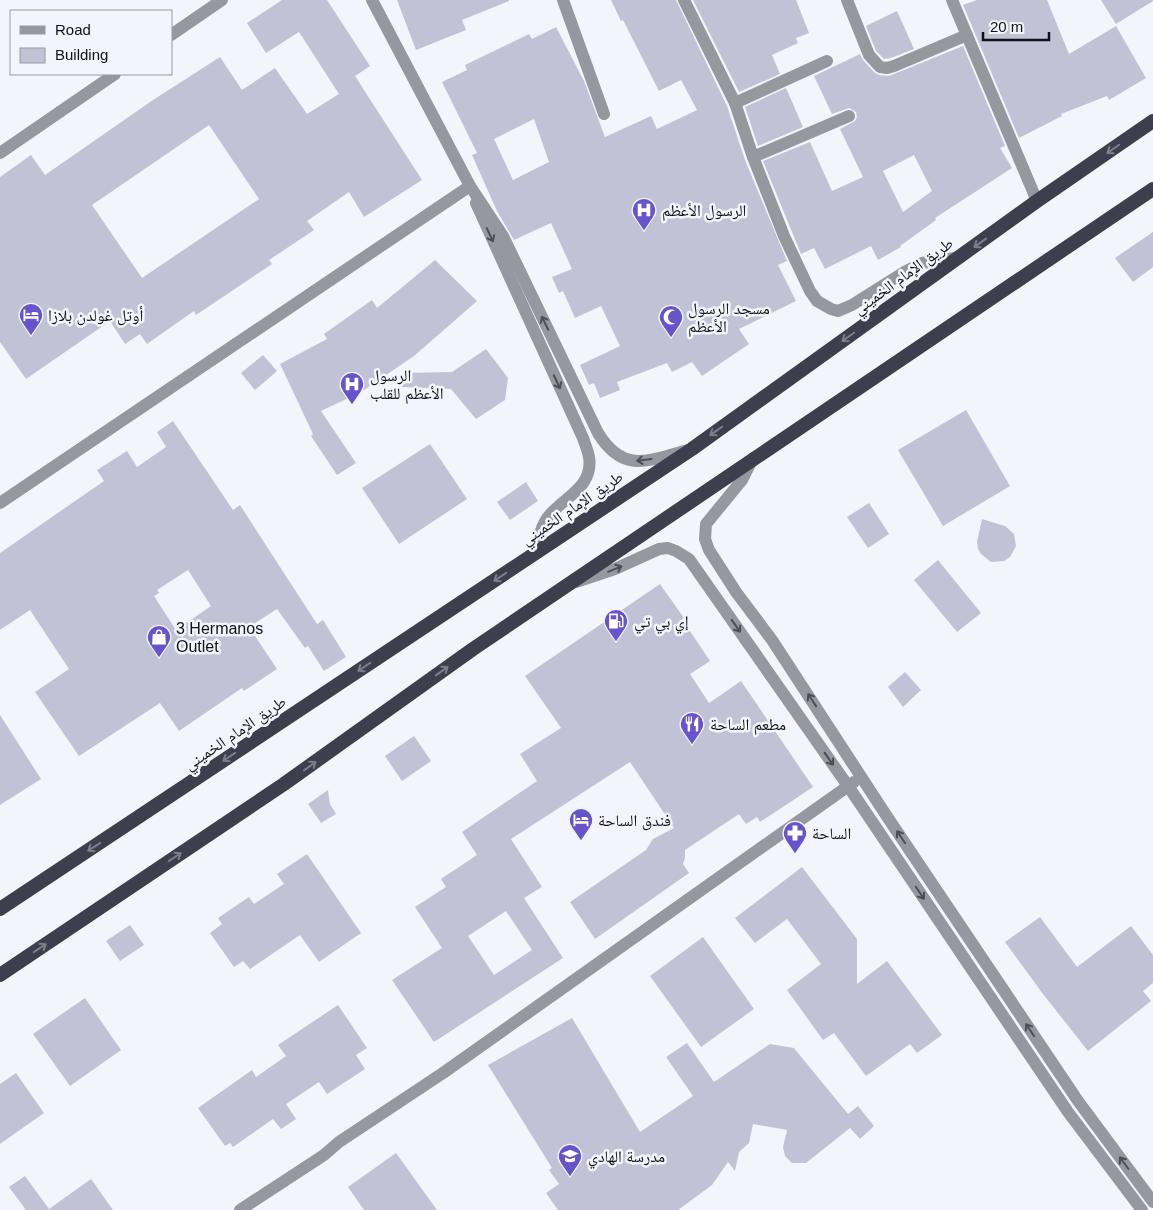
<svg xmlns="http://www.w3.org/2000/svg" width="1153" height="1210" font-family="Arial,'Noto Naskh Arabic',sans-serif">
<rect width="100%" height="100%" fill="#f4f4fd"/>
<g fill="#c2c2d7" fill-rule="evenodd">
<path d="M282 0H327L370 66 355 76 422 180 364 217 349 192 307 221 314 230 269 260 272 264 196 315 194 311 147 344 140 334 125 344 110 321 26 379 0 342V177L31 155 45 175 153 100 220 57 242 90 275 68 307 114 339 94 299 32 266 53 247 23ZM209 125 259 199 142 278 92 205Z"/>
<path d="M397 0H509V1L462 20 466 30 416 50Z"/>
<path d="M611 0H676L727 106 745 160 787 261 778 265 796 301 739 329 749 344 702 376 692 362 672 372 667 363 617 382 620 390 600 398 594 383 589 385 580 365 620 346 601 306 575 318 563 291 559 293 552 277 572 269 551 223 514 240 497 211 472 155 477 153 442 82 467 70 465 65 529 34 532 39 556 27 584 81 605 137 651 116 657 129 697 110 681 80 659 91 623 20 621 21ZM534 119 549 162 513 180 494 139Z"/>
<path d="M693 0H796L809 33 796 38 798 43 772 55 780 74 739 92Z"/>
<path d="M977 0H1047L1069 54 1116 26 1146 78 1109 100 1107 96 1061 114 1062 116 1019 138 963 5Z"/>
<path d="M1101 0H1153V1L1116 24Z"/>
<path d="M897 11 914 49 891 58 884 59 876 51 866 26Z"/>
<path d="M963 46 1005 146 1000 148 1012 168 935 218 936 220 900 246 901 247 878 260 871 246 825 269 814 248 801 254 763 161 810 142 832 191 863 177 840 129 855 121 857 117 856 112 849 108 832 114 814 76 860 54 863 60 875 73 879 75 889 76ZM914 155 932 191 903 212 883 171Z"/>
<path d="M786 88 803 127 758 146 745 107Z"/>
<path d="M1153 232V267L1133 282 1115 258Z"/>
<path d="M435 260 477 301 414 356 361 392 321 411 356 463 337 475 311 436 313 434 280 364 327 339 324 334 372 300 377 308Z"/>
<path d="M486 349 508 378 505 400 476 419 451 389 402 387 403 373 452 372Z"/>
<path d="M263 355 277 371 255 390 241 373Z"/>
<path d="M966 410 1010 486 943 526 898 450Z"/>
<path d="M173 421 233 510 240 505 317 624 323 620 346 657 324 671 308 646 305 648 277 609 249 627 277 669 244 691 242 688 179 731 160 703 79 756 35 692 69 669 30 610 0 630V553L104 481 97 470 127 451 137 467 166 447 157 432ZM188 570 211 606 176 630 154 596 159 593 157 590Z"/>
<path d="M430 444 467 499 399 544 362 488Z"/>
<path d="M526 482 538 501 510 520 497 502Z"/>
<path d="M869 503 889 534 868 548 847 517Z"/>
<path d="M982 519 1005 526 1014 534 1016 546 1010 557 1004 561 991 562 981 554 978 549 977 542Z"/>
<path d="M938 560 981 613 957 632 914 580Z"/>
<path d="M660 584 684 618 682 619 710 661 690 674 709 703 741 681 813 787 760 822 757 817 746 824 739 814 685 850V858L683 864 689 873 595 939 570 902 646 850 653 839 674 828 630 762 511 839 542 887 524 898 563 958 434 1042 392 980 442 948 415 907 446 887 441 879 477 855 462 832 537 781 520 754 561 728 525 676ZM506 911 532 950 494 975 468 936Z"/>
<path d="M905 672 921 690 903 707 888 687Z"/>
<path d="M0 715 41 779 0 805Z"/>
<path d="M414 736 431 761 402 781 385 756Z"/>
<path d="M328 790 330 804 336 814 321 823 308 804Z"/>
<path d="M307 854 361 933 319 962 300 935 250 969 243 961 234 967 210 933 222 924 218 918 249 897 254 904 284 884 277 874Z"/>
<path d="M802 867 857 939V984L887 961 942 1035 917 1053 910 1044 866 1076 834 1033 823 1040 787 990 821 964 787 919 755 943 735 918Z"/>
<path d="M1040 917 1077 967 1131 926 1153 955V983L1143 991 1151 1001 1088 1051 1043 994 1005 942Z"/>
<path d="M130 925 144 945 120 961 106 941Z"/>
<path d="M703 937 754 1009 701 1047 650 976Z"/>
<path d="M85 998 121 1050 70 1086 33 1034Z"/>
<path d="M338 1005 367 1048 356 1055 365 1069 327 1094 319 1082 286 1104 296 1119 281 1129 273 1119 233 1147 230 1143 225 1146 198 1108 252 1070 256 1077 286 1056 278 1045Z"/>
<path d="M572 1018 640 1132 693 1096 666 1057 687 1043 714 1082 770 1044 794 1048 848 1114 858 1106 874 1126 860 1139 850 1128 806 1163H792L785 1156 783 1147 787 1130 753 1124 749 1143 739 1152 735 1171 728 1162 712 1185 678 1210H558L546 1193 559 1184 549 1170 552 1168 488 1065Z"/>
<path d="M16 1073 44 1113 0 1144V1084Z"/>
<path d="M396 1153 437 1210H364L348 1187Z"/>
<path d="M25 1176 49 1209 91 1179 113 1210H26L9 1187Z"/>
</g>
<g fill="none" stroke-linecap="round" stroke-linejoin="round">
<g stroke="#9797a0" stroke-width="12">
<path d="M563 0 604 114"/>
<path d="M684 0 735 103 753 157 784 236 810 291 817 301 831 309 838 311 852 305 906 271 922 263 961 257"/>
<path d="M847 0 869 55 880 67 887 68 894 66 967 35"/>
<path d="M952 0 1037 201"/>
<path d="M171 35 222 0"/>
<path d="M735 103 827 61"/>
<path d="M0 153 115 74"/>
<path d="M753 157 849 116"/>
<path d="M0 503 470 186"/>
</g>
<g stroke="#9797a0" stroke-width="12">
<path d="M372 0 470 186 503 236 598 433C624 475 649 460 688 450"/>
<path d="M476 203 583 438C585 444 588 451 589 457 595 494 549 500 541 531 539 537 540 544 540 550"/>
<path d="M753 458 742 480 706 524 705 539 709 550 736 592 772 640 886 815 1078 1101 1153 1202"/>
<path d="M576 582 615 569 659 549 668 548 676 551 689 559 848 786 1068 1112 1142 1210"/>
<path d="M240 1210 324 1155 339 1142 443 1073 854 782"/>
</g>
<g stroke="#3f3e4e" stroke-width="14">
<path d="M0 909 692 449 1037 201 1153 121"/>
<path d="M0 975 284 784 473 649 1153 189"/>
</g>
</g>
<defs><path id="oneway-shaft" d="M-6 0H5M1.5-3L5.5 0L1.5 3" fill="none" stroke-width="1.6" stroke-linecap="round" stroke-linejoin="round" transform="scale(1.25)"/></defs>
<g stroke="#7e7e8b">
<use href="#oneway-shaft" transform="translate(1113 149) rotate(145)"/>
<use href="#oneway-shaft" transform="translate(980 243) rotate(144)"/>
<use href="#oneway-shaft" transform="translate(848 337) rotate(145)"/>
<use href="#oneway-shaft" transform="translate(716 431) rotate(145)"/>
<use href="#oneway-shaft" transform="translate(500 577) rotate(146)"/>
<use href="#oneway-shaft" transform="translate(364 667) rotate(146)"/>
<use href="#oneway-shaft" transform="translate(442 671) rotate(-36)"/>
<use href="#oneway-shaft" transform="translate(229 757) rotate(146)"/>
<use href="#oneway-shaft" transform="translate(310 766) rotate(-36)"/>
<use href="#oneway-shaft" transform="translate(94 847) rotate(147)"/>
<use href="#oneway-shaft" transform="translate(175 857) rotate(-34)"/>
<use href="#oneway-shaft" transform="translate(40 948) rotate(-34)"/>
</g>
<g stroke="#4d4d55">
<use href="#oneway-shaft" transform="translate(490 235) rotate(65)"/>
<use href="#oneway-shaft" transform="translate(545 323) rotate(-116)"/>
<use href="#oneway-shaft" transform="translate(557 382) rotate(65)"/>
<use href="#oneway-shaft" transform="translate(644 460) rotate(173)"/>
<use href="#oneway-shaft" transform="translate(615 569) rotate(-23)"/>
<use href="#oneway-shaft" transform="translate(736 626) rotate(55)"/>
<use href="#oneway-shaft" transform="translate(812 700) rotate(-123)"/>
<use href="#oneway-shaft" transform="translate(829 759) rotate(55)"/>
<use href="#oneway-shaft" transform="translate(901 837) rotate(-124)"/>
<use href="#oneway-shaft" transform="translate(920 893) rotate(56)"/>
<use href="#oneway-shaft" transform="translate(1030 1030) rotate(-124)"/>
<use href="#oneway-shaft" transform="translate(1124 1163) rotate(-127)"/>
</g>
<defs>
<g id="hospital-pin" transform="scale(1.25)"><path d="M0 17L-7.5 6A9.5 9.5 0 1 1 7.5 6Z" fill="#6753cc" stroke="#f4f4fd"/><path d="M-5-5h3v3.5h4V-5h3V5h-3V1.5h-4V5h-3Z" fill="#fff"/></g>
<g id="hotel-pin" transform="scale(1.25)"><path d="M0 17L-7.5 6A9.5 9.5 0 1 1 7.5 6Z" fill="#6753cc" stroke="#f4f4fd"/><path d="M-6-4.5h1.5V1H6V5H4.5V3h-9V5H-6ZM-4 0a1.8 1.8 0 1 1 3.6 0ZM.5 0V-2.5h3Q6-2.5 6 0Z" fill="#fff"/></g>
<g id="mosque-pin" transform="scale(1.25)"><path d="M0 17L-7.5 6A9.5 9.5 0 1 1 7.5 6Z" fill="#6753cc" stroke="#f4f4fd"/><path d="M3.5-4.9A6 6 0 1 0 3.5 4.9A5 5 0 1 1 3.5-4.9Z" fill="#fff"/></g>
<g id="fuel-pin" transform="scale(1.25)"><path d="M0 17L-7.5 6A9.5 9.5 0 1 1 7.5 6Z" fill="#6753cc" stroke="#f4f4fd"/><path d="M-5.5-6h7V0h2V4h1.3V-2.5L3-4.5l.8-.8L6-3V5H2.5V1h-1V6h-7ZM-4.2-4.7v3.2H.2V-4.7Z" fill="#fff"/></g>
<g id="shop-pin" transform="scale(1.25)"><path d="M0 17L-7.5 6A9.5 9.5 0 1 1 7.5 6Z" fill="#6753cc" stroke="#f4f4fd"/><path d="M-5-2.5h2.3a2.7 3.5 0 0 1 5.4 0H5L5.5 6h-11ZM-1.5-2.5h3a1.5 2.3 0 0 0-3 0Z" fill="#fff"/></g>
<g id="restaurant-pin" transform="scale(1.25)"><path d="M0 17L-7.5 6A9.5 9.5 0 1 1 7.5 6Z" fill="#6753cc" stroke="#f4f4fd"/><path d="M-5-6h1v4h1v-4h1v4h1v-4h1v5L-1.5 .5V6h-2V.5L-5-1ZM5-6V6H3V1.5H1.5Q1.5-4 5-6Z" fill="#fff"/></g>
<g id="pharmacy-pin" transform="scale(1.25)"><path d="M0 17L-7.5 6A9.5 9.5 0 1 1 7.5 6Z" fill="#6753cc" stroke="#f4f4fd"/><path d="M-2-6h4v4h4v4h-4v4h-4v-4h-4v-4h4Z" fill="#fff"/></g>
<g id="school-pin" transform="scale(1.25)"><path d="M0 17L-7.5 6A9.5 9.5 0 1 1 7.5 6Z" fill="#6753cc" stroke="#f4f4fd"/><path d="M0-5L7-2L0 1L-7-2ZM-4 1L0 2.5L4 1V4Q0 6-4 4Z" fill="#fff"/></g>
</defs>
<g fill-rule="evenodd">
<use href="#hospital-pin" x="644" y="210"/>
<use href="#hotel-pin" x="31" y="315"/>
<use href="#mosque-pin" x="671" y="317"/>
<use href="#hospital-pin" x="352" y="384"/>
<use href="#fuel-pin" x="616" y="621"/>
<use href="#shop-pin" x="159" y="637"/>
<use href="#restaurant-pin" x="692" y="724"/>
<use href="#hotel-pin" x="581" y="820"/>
<use href="#pharmacy-pin" x="795" y="833"/>
<use href="#school-pin" x="570" y="1156"/>
</g>
<g text-anchor="middle" dominant-baseline="central" stroke-width="5" stroke-linejoin="round" paint-order="stroke">
<g font-size="16" fill="#111118" stroke="#f4f4fd" text-anchor="start">
<text x="662" y="210">الرسول الأعظم</text>
<text x="688" y="308">مسجد الرسول<tspan x="688" dy="18">الأعظم</tspan></text>
<text x="48" y="315">أوتل غولدن بلازا</text>
<text x="370" y="375">الرسول<tspan x="370" dy="18">الأعظم للقلب</tspan></text>
<text x="634" y="621">إي بي تي</text>
<text x="176" y="628">3 Hermanos<tspan x="176" dy="18">Outlet</tspan></text>
<text x="710" y="724">مطعم الساحة</text>
<text x="598" y="820">فندق الساحة</text>
<text x="812" y="833">الساحة</text>
<text x="588" y="1156">مدرسة الهادي</text>
</g>
<g font-size="16" fill="#111118" stroke="#f4f4fd">
<text transform="translate(903 276) rotate(-36)">طريق الإمام الخميني</text>
<text transform="translate(572 508) rotate(-34)">طريق الإمام الخميني</text>
<text transform="translate(235 733) rotate(-34)">طريق الإمام الخميني</text>
</g>
</g>
<rect x="10" y="10" width="162" height="65" fill="#f4f4fd" stroke="#9999a1"/>
<rect x="20" y="26" width="25" height="8" fill="#9797a0" stroke="#9999a1"/>
<text x="55" y="35" font-size="15" fill="#111118">Road</text>
<rect x="20" y="48" width="25" height="15" fill="#c2c2d7" stroke="#9999a1"/>
<text x="55" y="60" font-size="15" fill="#111118">Building</text>
<path d="M983 32v8h66v-8" fill="none" stroke="#111118" stroke-width="2.5"/>
<text x="990" y="32" font-size="15" fill="#111118" stroke="#f4f4fd" stroke-width="4" paint-order="stroke">20 m</text>
</svg>
